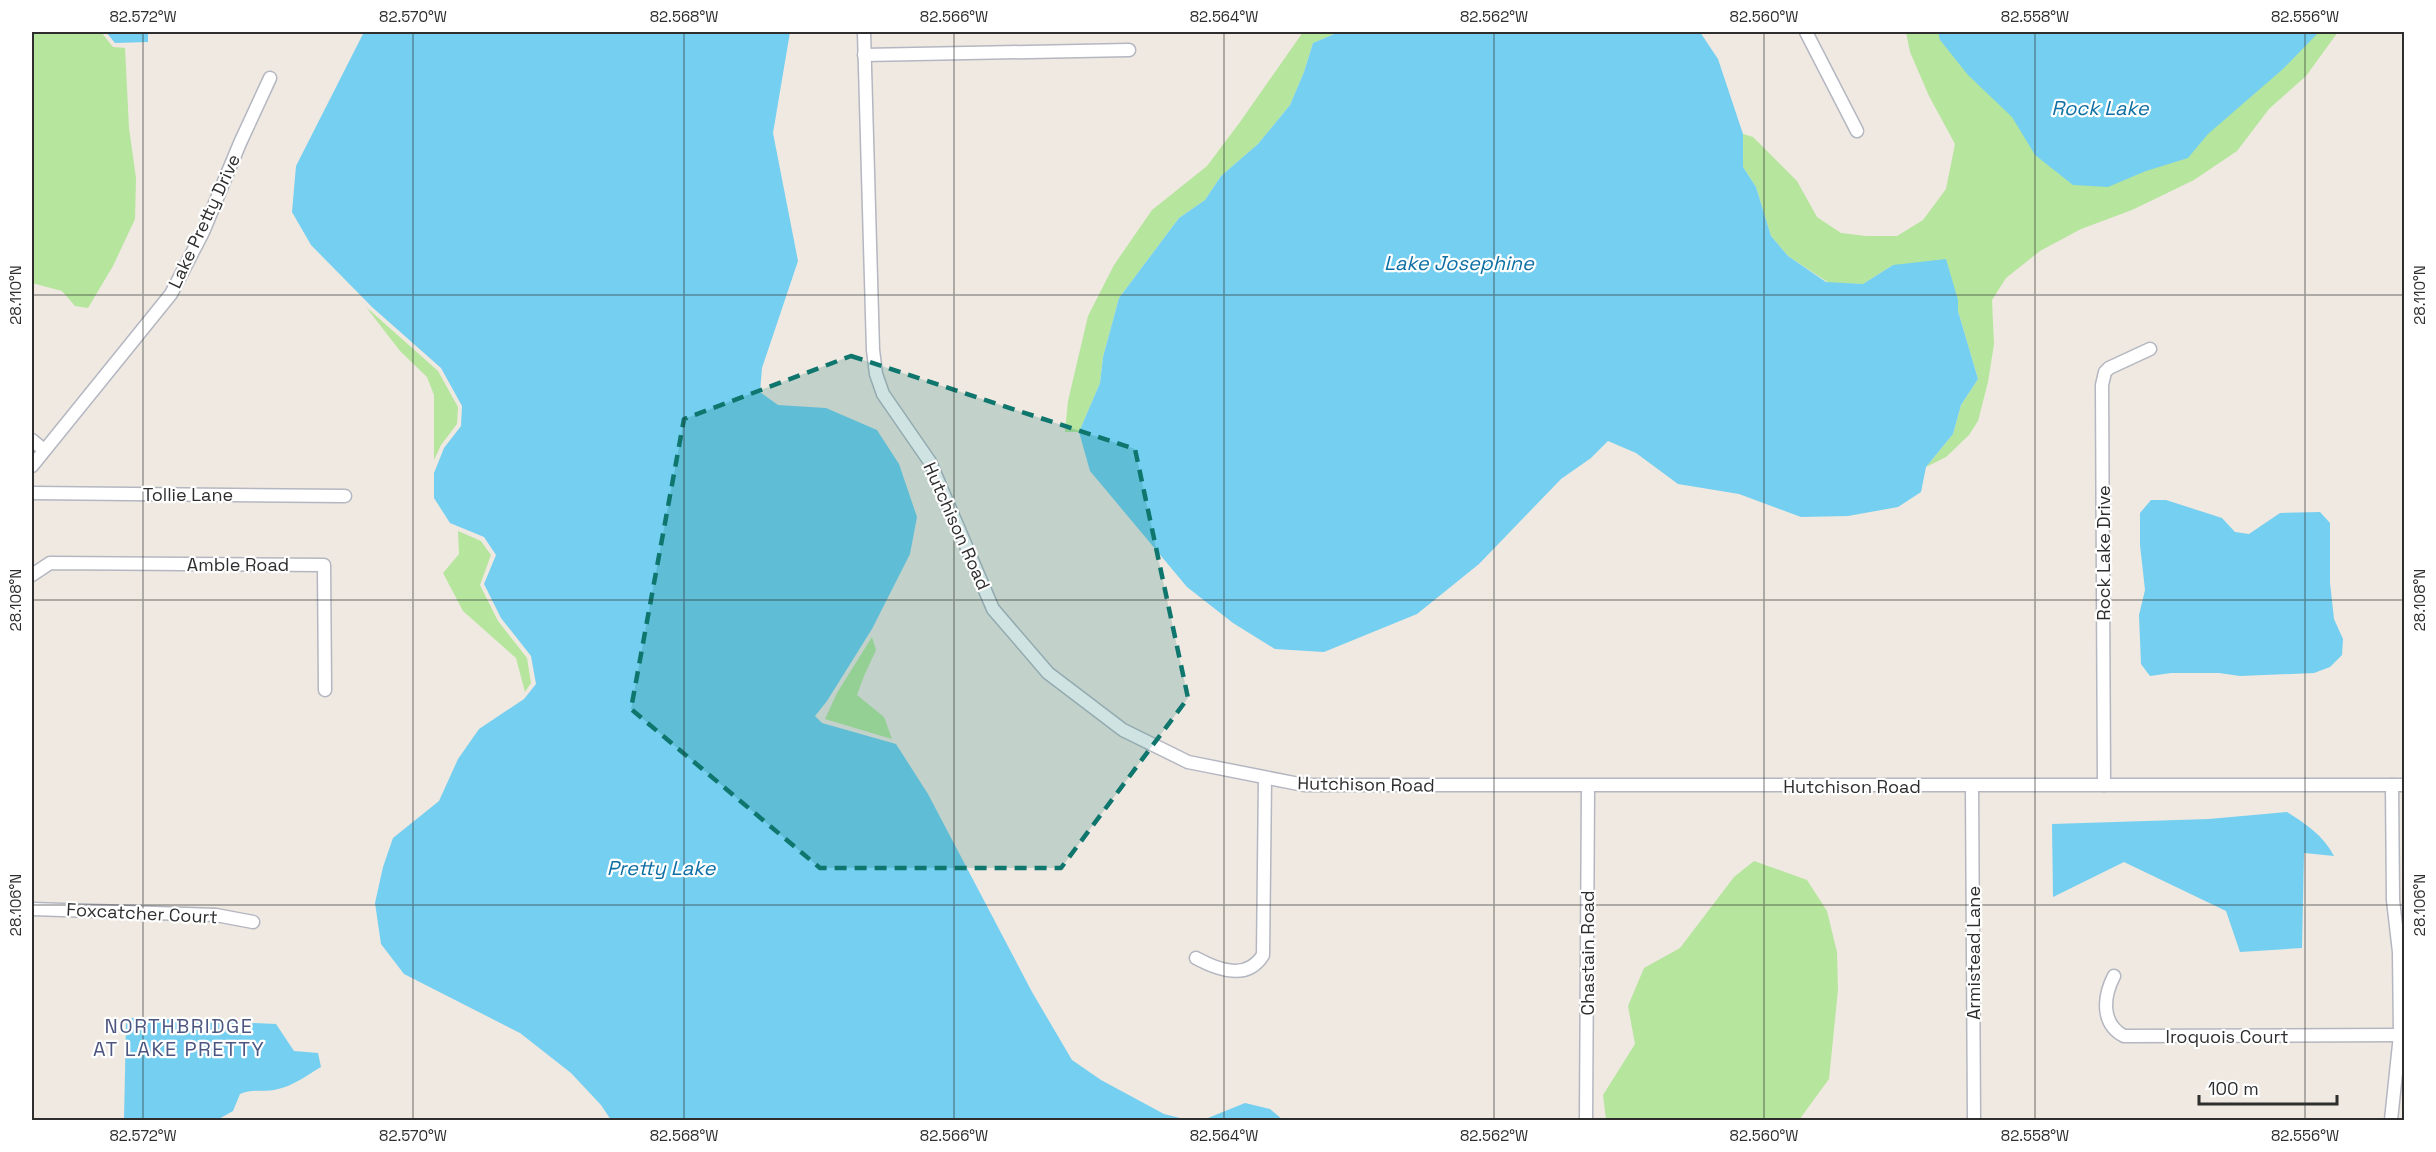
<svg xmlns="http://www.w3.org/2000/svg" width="2436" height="1152" font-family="'Space Grotesk',sans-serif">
<rect width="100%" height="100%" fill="#efe9e1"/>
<g fill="#b6e59e">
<path d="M32 32H101L113 47 125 48 129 128 136 178 135 219 113 266 88 308 75 306 62 291 32 283Z"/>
<path d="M1303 32H1339L1313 43 1304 72 1290 105 1258 144 1221 176 1205 200 1179 218 1119 298 1103 357 1100 383 1079 432H1065L1068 401 1088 316 1114 265 1152 210 1207 166 1240 122Z"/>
<path d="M1906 32H2338L2306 76 2269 109 2237 151 2194 180 2132 210 2081 229 2040 251 2006 278 1992 300 1994 344 1988 382 1978 421 1969 435 1946 457 1926 467 1953 434 1961 405 1978 379 1958 311V300L1893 265 1863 284 1829 283 1788 256 1771 236 1756 187 1743 167V134L1753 137 1797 181 1817 217 1841 233 1866 236H1897L1923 220 1946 189 1955 144 1929 96 1910 52Z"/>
<path d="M366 307 438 371 458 407 457 424 441 445 434 460V395L427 377 400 351Z"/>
<path d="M458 531 481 541 491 555 480 585 498 621 527 658 531 683 525 692 516 658 463 611 443 573 459 554Z"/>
<path d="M872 637 876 650 864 676 857 695 884 717 892 739 825 719 837 693Z"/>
<path d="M1754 861 1807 880 1827 911 1837 952 1838 990 1829 1079 1799 1120H1606L1603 1095 1635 1044 1628 1006 1644 968 1680 948 1734 877Z"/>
</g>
<g fill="#75cff0">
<path d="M106 32H148V42L115 43Z"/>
<path d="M364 32H790L773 133 798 261 762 368 760 392 778 405 826 408 877 430 899 464 917 517 910 554 872 629 827 701 815 716 822 723 896 744 928 794 1032 992 1072 1060 1101 1080 1164 1114 1188 1120H611L601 1105 571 1073 520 1033 404 974 381 944 375 903 383 867 393 838 439 801 458 759 479 729 524 699 536 684 531 656 501 618 484 584 496 555 484 537 450 523 434 498V473L444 448 461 426 462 406 441 368 372 307 311 245 292 212 296 166Z"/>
<path d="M1339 32H1700L1718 59 1743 134V167L1756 187 1771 236 1788 256 1826 282 1863 284 1893 265 1946 259 1958 300V311L1978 379 1961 405 1953 434 1926 467 1921 492 1898 507 1848 516 1801 517 1739 494 1678 484 1636 453 1608 441 1591 458 1561 479 1479 564 1417 614 1324 652 1275 649 1233 623 1187 587 1090 471 1079 432 1100 383 1103 357 1119 298 1179 218 1205 200 1221 176 1258 144 1290 105 1304 72 1313 43Z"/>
<path d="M1938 32H2319L2283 69 2208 134 2188 158 2146 171 2108 187 2073 185 2035 155 2012 117 1968 75 1940 40Z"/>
<path d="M2151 500H2166L2222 518 2235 532 2249 534 2280 513 2320 512 2330 523V583L2334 619 2343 639 2342 655 2330 667 2314 673 2240 676 2219 673H2171L2150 676 2141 664 2139 615 2145 590 2140 545V513Z"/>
<path d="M2287 812C2306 824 2323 835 2334 856L2304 853 2302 948 2240 952 2226 911 2124 862 2053 897 2052 824 2209 819Z"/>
<path d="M132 1018 241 1022 243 1026 254 1023 276 1024 294 1051 318 1053 321 1067C307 1075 293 1086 278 1089 264 1093 253 1088 240 1094L233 1111 217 1120H124L126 1024Z"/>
<path d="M1245 1103 1270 1109 1283 1120H1203Z"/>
</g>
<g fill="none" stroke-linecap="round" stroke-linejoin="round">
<g stroke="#b4b7c1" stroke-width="15">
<g id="minor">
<path d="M864 32 873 350 876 374 883 394 930 462 993 609 1048 673 1123 730 1188 762 1304 785H2404"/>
<path d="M1806 32 1857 131"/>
<path d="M864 55 1129 50"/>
<path d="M32 440 44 450"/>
<path d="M32 466 171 294 203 232 240 143 270 78"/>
<path d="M32 493 345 496"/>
<path d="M32 575 50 563 324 565 325 690"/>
<path d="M2104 785 2102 385 2105 372 2109 368 2150 349"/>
<path d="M1972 786 1974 1120"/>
<path d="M32 909 216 915 253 922"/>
<path d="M1196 958C1218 970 1247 981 1263 955L1265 778"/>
<path d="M2114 976C2103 997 2101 1024 2124 1036L2400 1035"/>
<path d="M1586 1120 1588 786"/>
<path d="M2391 1120 2400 1035 2399 952 2393 900 2392 785"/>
</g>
</g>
<use href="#minor" stroke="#fff" stroke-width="12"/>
</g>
<path fill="#0f766e" fill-opacity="0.2" stroke="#0f766e" stroke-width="4.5" stroke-dasharray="12 8" stroke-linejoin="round" d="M851 356 1135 449 1188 698 1061 868H820L631 709 684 419Z"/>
<path fill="none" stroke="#2e2e2e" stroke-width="1.5" stroke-opacity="0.45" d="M143 32V1120M413 32V1120M684 32V1120M954 32V1120M1224 32V1120M1494 32V1120M1764 32V1120M2035 32V1120M2305 32V1120M32 295H2404M32 600H2404M32 905H2404"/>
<g text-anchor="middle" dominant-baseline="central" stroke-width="4.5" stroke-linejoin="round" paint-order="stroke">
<g font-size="18" fill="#2e2e2e" stroke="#fff">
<text transform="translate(204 221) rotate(-65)">Lake Pretty Drive</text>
<text x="188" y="494">Tollie Lane</text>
<text transform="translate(957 526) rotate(66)">Hutchison Road</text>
<text transform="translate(2103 553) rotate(-90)">Rock Lake Drive</text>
<text x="238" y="564">Amble Road</text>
<text transform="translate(1366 784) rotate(1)">Hutchison Road</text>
<text x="1852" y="786">Hutchison Road</text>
<text transform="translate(142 913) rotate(3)">Foxcatcher Court</text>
<text transform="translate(1587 953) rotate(-90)">Chastain Road</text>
<text transform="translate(1973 953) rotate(-90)">Armistead Lane</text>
<text x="2227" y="1036">Iroquois Court</text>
</g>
<g font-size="20" font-style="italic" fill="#0d6fa3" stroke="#fff">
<text x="2100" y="108">Rock Lake</text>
<text x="1459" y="263">Lake Josephine</text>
<text x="661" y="868">Pretty Lake</text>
</g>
<g font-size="20" letter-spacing="1.5" fill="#4d5680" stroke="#fff">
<text x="179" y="1026">NORTHBRIDGE<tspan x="179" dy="23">AT LAKE PRETTY</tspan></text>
</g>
</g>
<rect width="2436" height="1152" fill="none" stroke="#ffffff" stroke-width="66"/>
<path d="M2199 1095v9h138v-9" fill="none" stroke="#2e2e2e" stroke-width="3"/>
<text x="2208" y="1095" font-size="18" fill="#2e2e2e" stroke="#ffffff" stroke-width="4.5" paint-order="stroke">100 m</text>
<rect x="33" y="33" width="2370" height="1086" fill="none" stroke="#2e2e2e" stroke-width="2"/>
<g font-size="15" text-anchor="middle" fill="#2e2e2e">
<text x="143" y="22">82.572°W</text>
<text x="413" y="22">82.570°W</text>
<text x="684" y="22">82.568°W</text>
<text x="954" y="22">82.566°W</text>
<text x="1224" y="22">82.564°W</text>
<text x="1494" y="22">82.562°W</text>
<text x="1764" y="22">82.560°W</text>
<text x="2035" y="22">82.558°W</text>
<text x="2305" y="22">82.556°W</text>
<text transform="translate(16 295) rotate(-90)" y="5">28.110°N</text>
<text transform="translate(2420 295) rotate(-90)" y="5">28.110°N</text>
<text transform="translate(16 600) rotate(-90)" y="5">28.108°N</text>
<text transform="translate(2420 600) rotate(-90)" y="5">28.108°N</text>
<text transform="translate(16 905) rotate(-90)" y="5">28.106°N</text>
<text transform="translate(2420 905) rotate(-90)" y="5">28.106°N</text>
<text x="143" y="1141">82.572°W</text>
<text x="413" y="1141">82.570°W</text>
<text x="684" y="1141">82.568°W</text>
<text x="954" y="1141">82.566°W</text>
<text x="1224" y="1141">82.564°W</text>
<text x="1494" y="1141">82.562°W</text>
<text x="1764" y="1141">82.560°W</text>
<text x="2035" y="1141">82.558°W</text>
<text x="2305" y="1141">82.556°W</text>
</g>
</svg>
